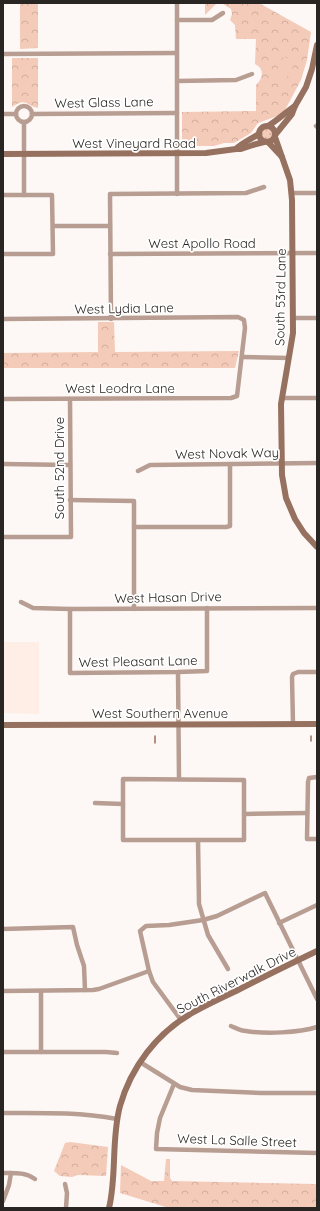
<svg xmlns="http://www.w3.org/2000/svg" width="320" height="1211" font-family="Quicksand,sans-serif">
<defs>
<pattern id="grass-dots" width="8" height="8" patternUnits="userSpaceOnUse"><rect width="8" height="8" fill="#f4cab8"/><path d="M2 2h.1M6 6h.1" fill="none" stroke="#d1ad9e" stroke-width="1.8" stroke-linecap="round"/></pattern>
<pattern id="forest-crowns" width="20" height="18" patternUnits="userSpaceOnUse"><rect width="20" height="18" fill="#f4cab8"/><path d="M2 6a3 3 0 1 1 6 0M12 15a3 3 0 1 1 6 0" fill="none" stroke="#d1ad9e"/></pattern>
</defs>
<rect width="100%" height="100%" fill="#fdf8f5"/>
<path fill="#ffeee6" d="M3 642H39V714L3 713Z"/>
<circle fill="url(#grass-dots)" cx="267" cy="134" r="5.5"/>
<g fill="url(#forest-crowns)">
<path d="M20 3H38V48L20 49Z"/>
<path d="M205 3H259L311 32 307 60 301 80 285 110 280 115 258 123 251 133 234 143H224L214 146H186L183 145 182 142V112L256 111V85C263 78 265 69 255 64L256 39H236L235 25 230 20 232 14 231 9 223 4H216L205 15Z"/>
<path d="M12 58H38V108C25 106 28 97 12 107Z"/>
<path d="M98 322H114L115 352 239 351 235 368H3V353L98 352Z"/>
<path d="M70 1142 108 1147 106 1176 78 1175 72 1177 60 1176 54 1171 65 1143Z"/>
<path d="M166 1159H170V1178L172 1181 316 1184H317V1208H169L120 1193 121 1165 151 1181H164Z"/>
</g>
<path fill="#f4cab8" d="M284 56 295 63 285 81 274 75Z"/>
<g fill="none" stroke-linecap="round" stroke-linejoin="round">
<g stroke="#986e5b" stroke-width="1.5">
<path d="M155 736V743"/>
<path d="M311 736V741"/>
</g>
<g stroke="#b89d92" stroke-width="4.5">
<path d="M177 3V194"/>
<path d="M177 20H212L223 13"/>
<path d="M3 54 177 53"/>
<path d="M177 81 236 80 252 74"/>
<circle cx="24" cy="114" r="8"/>
<path d="M3 114H16"/>
<path d="M32 114 177 113"/>
<path d="M24 122V195"/>
<path d="M316 126 317 127"/>
<path d="M292 193H317"/>
<path d="M3 195H52L53 254H3"/>
<path d="M53 226H110"/>
<path d="M110 254 317 253"/>
<path d="M293 318H317"/>
<path d="M3 319 238 317 244 320 245 328 237 396 231 398 3 399"/>
<path d="M111 319 110 194 246 193 264 187"/>
<path d="M242 357 289 358"/>
<path d="M282 398H317"/>
<path d="M3 464 70 465"/>
<path d="M138 471 150 465 317 463"/>
<path d="M70 500 134 501V609"/>
<path d="M134 527H226L230 526V464"/>
<path d="M3 537H71L70 399"/>
<path d="M21 602 33 608 70 609 317 608"/>
<path d="M70 609V673L178 672 207 671V608"/>
<path d="M178 672 179 779"/>
<path d="M293 724 292 677 293 674 298 672H317"/>
<path d="M317 777 309 778 308 782 307 839H317"/>
<path d="M123 779 244 780V840H123Z"/>
<path d="M95 803 123 804"/>
<path d="M244 814 307 813"/>
<path d="M198 840 199 904 208 935 228 969"/>
<path d="M279 923 317 905"/>
<path d="M3 929 73 927 77 945 84 966 85 990"/>
<path d="M3 991 93 990 99 989 149 971"/>
<path d="M181 1020 153 982 149 971 140 931 146 926 169 925 203 920 217 916 265 893 317 999"/>
<path d="M231 1026C236 1028 241 1031 246 1031 265 1034 298 1033 317 1027"/>
<path d="M3 1052H106L117 1053"/>
<path d="M41 1052V991"/>
<path d="M140 1062 180 1087 192 1090 261 1093H317"/>
<path d="M174 1084 160 1118 157 1133 156 1149 317 1153"/>
<path d="M3 1113C42 1113 78 1112 117 1119"/>
<path d="M3 1173C15 1173 25 1172 35 1179"/>
<path d="M65 1184 67 1193 66 1208"/>
<path d="M3 1201 9 1185 11 1173"/>
</g>
<g stroke="#977160" stroke-width="6">
<circle cx="267" cy="134" r="8"/>
<path d="M268 126C278 120 286 112 295 106"/>
<path d="M275 135 292 114 295 106 306 87 312 69 317 45"/>
<path d="M275 137 290 180 292 200 293 333 281 404 282 475 286 498 295 519 304 533 317 547"/>
<path d="M268 142 282 157"/>
<path d="M236 149C240 144 253 138 259 134"/>
<path d="M3 154 206 153 236 149H241L253 145 264 142"/>
<path d="M3 725 317 724"/>
<path d="M109 1208C117 1175 111 1139 120 1106 131 1067 157 1033 192 1013 206 1005 221 998 236 991 263 977 290 964 317 951"/>
</g>
</g>
<g text-anchor="middle" dominant-baseline="central" stroke-width="3.5" stroke-linejoin="round" paint-order="stroke">
<g font-size="13" fill="#292522" stroke="#fff">
<text transform="translate(104 102) rotate(-1)">West Glass Lane</text>
<text x="134" y="143">West Vineyard Road</text>
<text x="202" y="243">West Apollo Road</text>
<text transform="translate(280 297) rotate(-89)">South 53rd Lane</text>
<text transform="translate(124 308) rotate(-1)">West Lydia Lane</text>
<text x="120" y="388">West Leodra Lane</text>
<text transform="translate(227 453) rotate(-1)">West Novak Way</text>
<text transform="translate(59 468) rotate(-90)">South 52nd Drive</text>
<text transform="translate(168 597) rotate(-1)">West Hasan Drive</text>
<text transform="translate(138 661) rotate(-1)">West Pleasant Lane</text>
<text x="160" y="713">West Southern Avenue</text>
<text transform="translate(236 980) rotate(-27)">South Riverwalk Drive</text>
<text transform="translate(237 1140) rotate(2)">West La Salle Street</text>
</g>
</g>
<rect width="320" height="1211" fill="none" stroke="#292522" stroke-width="8"/>
</svg>
